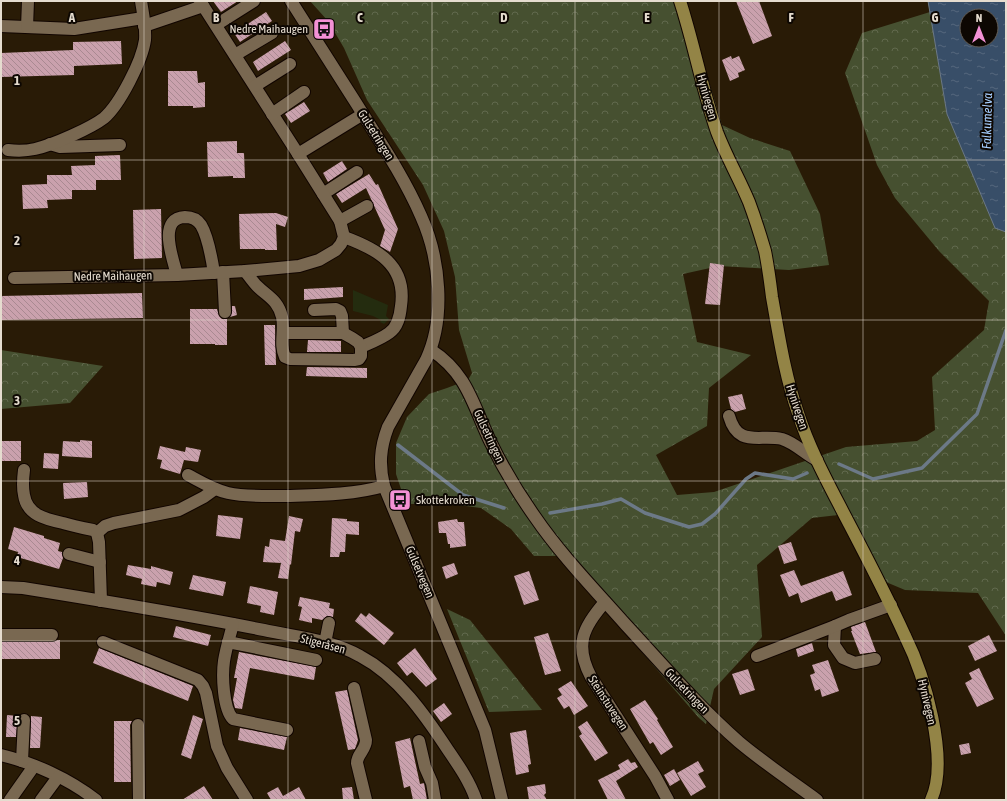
<svg xmlns="http://www.w3.org/2000/svg" width="1007" height="801" font-family="'Asap Condensed',sans-serif">
<defs>
<pattern id="forest-crowns" width="20" height="18" patternUnits="userSpaceOnUse"><rect width="20" height="18" fill="#465030"/><path d="M2 6a3 3 0 1 1 6 0M12 15a3 3 0 1 1 6 0" fill="none" stroke="#61694d"/></pattern>
<pattern id="water-ripples" width="26" height="14" patternUnits="userSpaceOnUse"><rect width="26" height="14" fill="#384e68"/><path d="M2 4q2-2 4 0t4 0M15 11q2-2 4 0t4 0" fill="none" stroke="#55677d"/></pattern>
<pattern id="building-back-hatch" width="6" height="6" patternUnits="userSpaceOnUse"><rect width="6" height="6" fill="#caa1ad"/><path d="M-1 5l2 2M0 0l6 6M5-1l2 2" fill="none" stroke="#a98991"/></pattern>
</defs>
<rect width="100%" height="100%" fill="#291b06"/>
<path fill="#242c0f" d="M353 290 388 305 386 316 389 319 384 324 380 322 381 320 373 316 353 311Z"/>
<g fill="url(#forest-crowns)">
<path d="M310 1H685L722 125 750 138 790 151 820 214 829 265 789 270 719 266 683 274 697 342 751 355 709 388 707 426 656 455 677 495 714 492 846 447 917 441 935 430 932 377 984 330 989 301 939 251 895 198 877 165 845 73 862 33 930 12 947 114 995 228 1006 232V636L978 593 905 590 874 577 838 515 812 518 757 565 762 637 714 689 706 724 699 718 607 612 563 556H534L511 529 481 508 450 504H406L396 474V443L407 417 429 394 447 388 468 380 472 373 459 330 455 277 444 231 423 185 367 100 344 48 328 21Z"/>
<path d="M1 350 103 366 70 403 1 409Z"/>
<path d="M447 609 470 620 542 710 489 712Z"/>
</g>
<path fill="url(#water-ripples)" stroke="#6c7987" fill-rule="evenodd" d="M928 1H1006V232L995 228 947 114ZM967 16H991V40H967Z"/>
<g fill="none" stroke-linecap="round" stroke-linejoin="round">
<g stroke="#6c7987" stroke-width="3.5">
<path d="M398 445 463 495 504 508"/>
<path d="M839 464 873 479 922 468 977 414 1006 330"/>
<path d="M550 513 602 504 621 499 645 513 689 527 702 524 715 514 746 479 755 473 793 479 807 473"/>
</g>
</g>
<g fill="url(#building-back-hatch)">
<path d="M213 1H238L221 12Z"/>
<path d="M736 1H759L772 36 753 44Z"/>
<path d="M266 12 272 21 240 42 234 33Z"/>
<path d="M121 41 122 64 74 66V75L1 77V53L73 50V42Z"/>
<path d="M285 41 291 50 258 71 253 62Z"/>
<path d="M731 56 732 59 739 56 745 70 738 73 739 77 730 81 722 60Z"/>
<path d="M168 71H197L198 83 205 82V107L193 108V106H168Z"/>
<path d="M304 102 310 111 291 123 285 114Z"/>
<path d="M237 141V153H244L245 178H233V176L208 177 207 142Z"/>
<path d="M120 155 121 180H96V190H72V199L47 200 48 208 23 209 22 185 47 184V175H72L71 166 95 165V156Z"/>
<path d="M342 161 347 169 328 182 323 173Z"/>
<path d="M369 174 376 185 378 184 398 229 390 252 380 246 385 230 366 188 342 203 336 194Z"/>
<path d="M161 209 162 258 134 259 133 210Z"/>
<path d="M276 213 288 217 285 227 276 224 277 250H265V249H240L239 214Z"/>
<path d="M710 263 724 265 720 305 705 304Z"/>
<path d="M343 287V297L304 300V289Z"/>
<path d="M142 293 143 318 1 320V296Z"/>
<path d="M232 306H235L237 315 230 317 232 312Z"/>
<path d="M190 309H217L219 316 222 319H227V345H215V344H190Z"/>
<path d="M264 325H275L276 365H265Z"/>
<path d="M308 340 341 341V352H307Z"/>
<path d="M307 367 367 368V378L306 376Z"/>
<path d="M742 394 746 409 735 412 731 409 728 397Z"/>
<path d="M80 440 92 441V458L62 456 63 441 80 442Z"/>
<rect x="1" y="441" width="20" height="20"/>
<path d="M160 446 185 452 186 447 201 450 198 462 184 460 180 474 160 468 162 460 157 459Z"/>
<path d="M44 453 59 454 58 469 43 468Z"/>
<path d="M87 482 88 497 64 499 63 483Z"/>
<path d="M218 515 243 518 240 539 216 536Z"/>
<path d="M289 516 303 519 300 532 295 531 291 565 290 564 288 579 278 578 281 563 263 562 265 546 269 547 270 539 285 541Z"/>
<path d="M332 518 347 519V521L359 522V535L346 534 345 552H340L339 557H330Z"/>
<path d="M457 519 458 522H464L466 546 450 548V544H448L446 533H439L438 522Z"/>
<path d="M14 527 44 536V538L60 543 58 551 62 552 63 558 59 569 17 557 18 552 8 549Z"/>
<path d="M791 542 797 560 784 564 778 546Z"/>
<path d="M454 563 458 574 446 579 442 567Z"/>
<path d="M128 565 151 569V566L173 572 170 585 157 582 156 587 141 584 142 579 126 575Z"/>
<path d="M794 570 801 586 843 571 852 595 836 601 832 591 801 603 798 593 789 597 780 575Z"/>
<path d="M529 571 539 600 524 605 514 576Z"/>
<path d="M193 575 226 582 223 596 189 589Z"/>
<path d="M250 586 278 592 274 615 260 612 261 606 247 603Z"/>
<path d="M300 597 330 603 329 608 334 609 333 617 327 616 322 620 312 618V623L299 620 302 607 298 606Z"/>
<path d="M361 613 366 617 369 613 394 633 384 645 355 621Z"/>
<path d="M865 622 876 652 860 654 851 631H852L851 627Z"/>
<path d="M176 626 211 635 208 646 173 637Z"/>
<path d="M548 633 561 671 545 675 534 637Z"/>
<path d="M989 635 997 651 975 661 968 646Z"/>
<path d="M58 640H60V659H1V642H52Z"/>
<path d="M812 643 814 651 798 657 796 649Z"/>
<path d="M99 648 193 686 188 701 93 663Z"/>
<path d="M415 648 437 679 426 687 412 672 407 676 397 663Z"/>
<path d="M239 652 316 667 314 680 250 668 242 709 235 708 233 700 237 678H234Z"/>
<path d="M828 660 839 691 822 697 820 689 815 691 810 675 815 673 812 665Z"/>
<path d="M979 668 994 699 977 707 965 683 972 679 969 673Z"/>
<path d="M748 669 755 690 740 695 732 674Z"/>
<path d="M571 681 588 706 574 715 569 706 564 709 557 698 562 695 558 689Z"/>
<path d="M347 690 358 740 355 749 348 750 335 692Z"/>
<path d="M645 700 658 719 657 720 673 747 661 755 653 742 650 744 630 709Z"/>
<path d="M444 703 452 714 441 722 433 711Z"/>
<path d="M7 715 18 716 16 737H6Z"/>
<path d="M193 715 203 719 191 759 181 755Z"/>
<path d="M31 716 42 717 40 748H30Z"/>
<path d="M114 721H132L130 725 131 782H114Z"/>
<path d="M587 721 608 753 595 761 579 736 582 734 578 727Z"/>
<path d="M240 728 287 737 284 750 238 740Z"/>
<path d="M526 730 531 764 528 765 529 772 516 775 510 733Z"/>
<path d="M410 738 420 784 424 783 427 800H413L410 786 404 788 395 742Z"/>
<path d="M969 743 971 753 961 755 959 745Z"/>
<path d="M628 759 631 763 635 762 638 767 616 781 626 800H608L598 780 620 769 618 765Z"/>
<path d="M698 761 704 771 698 774 706 787 691 796 677 773Z"/>
<path d="M674 769 680 780 670 786 664 775Z"/>
<path d="M545 784 546 793 544 795 547 800H529L527 787Z"/>
<path d="M204 786 213 800H182Z"/>
<path d="M278 787 283 796 299 787 306 800H271L267 793Z"/>
<path d="M352 787 354 800H343L342 788Z"/>
</g>
<g fill="none" stroke-linecap="round" stroke-linejoin="round">
<g stroke="#110500" stroke-width="14">
<g id="minor">
<path d="M200 1 298 154 363 114"/>
<path d="M291 1C313 35 334 69 356 103 379 140 404 177 421 216 440 258 446 318 426 360L388 427C380 448 379 465 384 486L485 730 502 800"/>
<path d="M216 25 254 1"/>
<path d="M1 26 74 29 143 18"/>
<path d="M144 26 203 6"/>
<path d="M27 27 28 1"/>
<path d="M235 55 272 33"/>
<path d="M255 86 290 64"/>
<path d="M272 114 304 92"/>
<path d="M50 144 60 147 120 145"/>
<path d="M8 150C17 151 26 151 35 149 53 145 91 128 104 118 120 104 142 61 145 40 146 27 143 14 141 1"/>
<path d="M323 194 357 172"/>
<path d="M340 221 367 206"/>
<path d="M344 237C377 249 407 265 401 306 400 316 398 327 389 333 381 339 370 343 361 347"/>
<path d="M245 271C249 276 253 282 257 286 268 297 278 300 282 317 285 329 279 345 285 357L290 359 354 360 359 359 361 356V347L358 342 352 338 343 333H283"/>
<path d="M223 272 225 312"/>
<path d="M177 275C173 259 157 218 185 217 191 217 197 219 201 225 207 235 212 260 214 273"/>
<path d="M14 278 177 275 245 271 299 266 319 260 336 250 341 244 344 237 340 221 298 154"/>
<path d="M314 310 336 309 340 311 342 316 343 333"/>
<path d="M431 350C467 373 473 405 490 441 503 468 518 493 535 517 561 555 595 590 626 625 663 665 698 706 739 742 764 763 791 781 817 800"/>
<path d="M729 416C738 448 759 434 782 439 795 443 805 454 817 460"/>
<path d="M24 470C23 478 22 486 24 495 27 515 45 519 63 523 73 526 83 528 93 530L97 533 99 542 101 601"/>
<path d="M188 475C201 482 214 490 228 493 246 497 267 496 286 496 318 495 353 495 384 486"/>
<path d="M97 533 105 526 114 523 179 510 204 497 215 489"/>
<path d="M69 554 100 562"/>
<path d="M1 587 23 588C104 601 184 614 264 630 296 637 332 640 360 656 398 676 425 715 448 750 459 766 470 782 476 800"/>
<path d="M605 602C583 627 574 645 591 677L655 776 668 800"/>
<path d="M233 624C230 636 226 648 224 661 222 675 223 709 233 719L287 730"/>
<path d="M835 626 834 645 843 658 855 663 875 659"/>
<path d="M1 635H52"/>
<path d="M103 642 198 680 203 686 206 693 217 746 227 768 247 800"/>
<path d="M228 642 316 660"/>
<path d="M325 643 329 623"/>
<path d="M757 656 835 626 849 620 891 605"/>
<path d="M354 688 366 740C366 750 357 754 357 763L366 800"/>
<path d="M138 725 139 800"/>
<path d="M419 741 425 767 432 783 435 800"/>
<path d="M1 755C34 763 69 779 96 800"/>
<path d="M22 761 24 720"/>
<path d="M10 800 34 766"/>
<path d="M41 800 58 777"/>
</g>
</g>
<g stroke="#110500" stroke-width="14">
<path id="major" d="M680 1C694 44 702 89 717 132 726 156 739 178 749 202 755 218 760 234 765 251 768 266 770 281 772 297 779 336 785 376 798 413 809 448 827 481 844 514 865 554 886 594 905 636 924 674 950 760 931 800"/>
</g>
<use href="#minor" stroke="#796851" stroke-width="12"/>
<use href="#major" stroke="#938446" stroke-width="12"/>
</g>
<path fill="none" stroke="#e5dccf" stroke-width="1" stroke-opacity="0.55" d="M144 1V800M288 1V800M432 1V800M575 1V800M719 1V800M863 1V800M1 160H1006M1 320H1006M1 481H1006M1 641H1006"/>
<defs>
<g id="bus-square" transform="scale(1.15)"><rect x="-9" y="-9" width="18" height="18" rx="4" fill="#f391d5" stroke="#0d0702"/><path d="M-5-6H5V4H4V6H2V4H-2V6H-4V4H-5ZM-3.5-4V0h7V-4ZM-3.5 1.2v1.5H-2V1.2ZM2 1.2v1.5H3.5V1.2Z" fill="#111"/></g>
</defs>
<g fill-rule="evenodd">
<use href="#bus-square" x="324" y="29"/>
<use href="#bus-square" x="400" y="500"/>
</g>
<g text-anchor="middle" dominant-baseline="central" stroke-width="4" stroke-linejoin="round" paint-order="stroke">
<g font-size="12" fill="#e5dccf" stroke="#0d0702" text-anchor="end">
<text x="308" y="29">Nedre Maihaugen</text>
<text x="416" y="500" text-anchor="start">Skottekroken</text>
</g>
<g font-size="12" fill="#e5dccf" stroke="#0d0702">
<text transform="translate(707 97) rotate(74)">Hynivegen</text>
<text transform="translate(376 135) rotate(58)">Gulsetringen</text>
<text transform="translate(113 276) rotate(-1)">Nedre Maihaugen</text>
<text transform="translate(797 407) rotate(72)">Hynivegen</text>
<text transform="translate(489 436) rotate(65)">Gulsetringen</text>
<text transform="translate(420 572) rotate(67)">Gulsetvegen</text>
<text transform="translate(323 644) rotate(15)">Stigeråsen</text>
<text transform="translate(687 691) rotate(46)">Gulsetringen</text>
<text transform="translate(927 702) rotate(77)">Hynivegen</text>
<text transform="translate(608 703) rotate(57)">Steinstuvegen</text>
</g>
<g font-size="13" font-style="italic" fill="#a6ceff" stroke="#0d0702">
<text transform="translate(987 121) rotate(-89)">Falkumelva</text>
</g>
</g>
<g font-size="13" text-anchor="middle" font-weight="bold" fill="#e5dccf" stroke="#0d0702" stroke-width="4" stroke-linejoin="round" paint-order="stroke">
<text x="72" y="22">A</text>
<text x="216" y="22">B</text>
<text x="360" y="22">C</text>
<text x="504" y="22">D</text>
<text x="647" y="22">E</text>
<text x="791" y="22">F</text>
<text x="935" y="22">G</text>
<text x="17" y="85">1</text>
<text x="17" y="245">2</text>
<text x="17" y="405">3</text>
<text x="17" y="565">4</text>
<text x="17" y="725">5</text>
</g>
<rect width="1007" height="801" fill="none" stroke="#e5dccf" stroke-width="4"/>
<g transform="translate(979 28)"><circle r="19" fill="#0d0702" stroke="#635c54"/>
<path d="M0-3L7 15L0 10L-7 15Z" fill="#f391d5"/>
<text y="-6" font-size="11" font-weight="bold" text-anchor="middle" fill="#e5dccf">N</text>
</g>
</svg>
